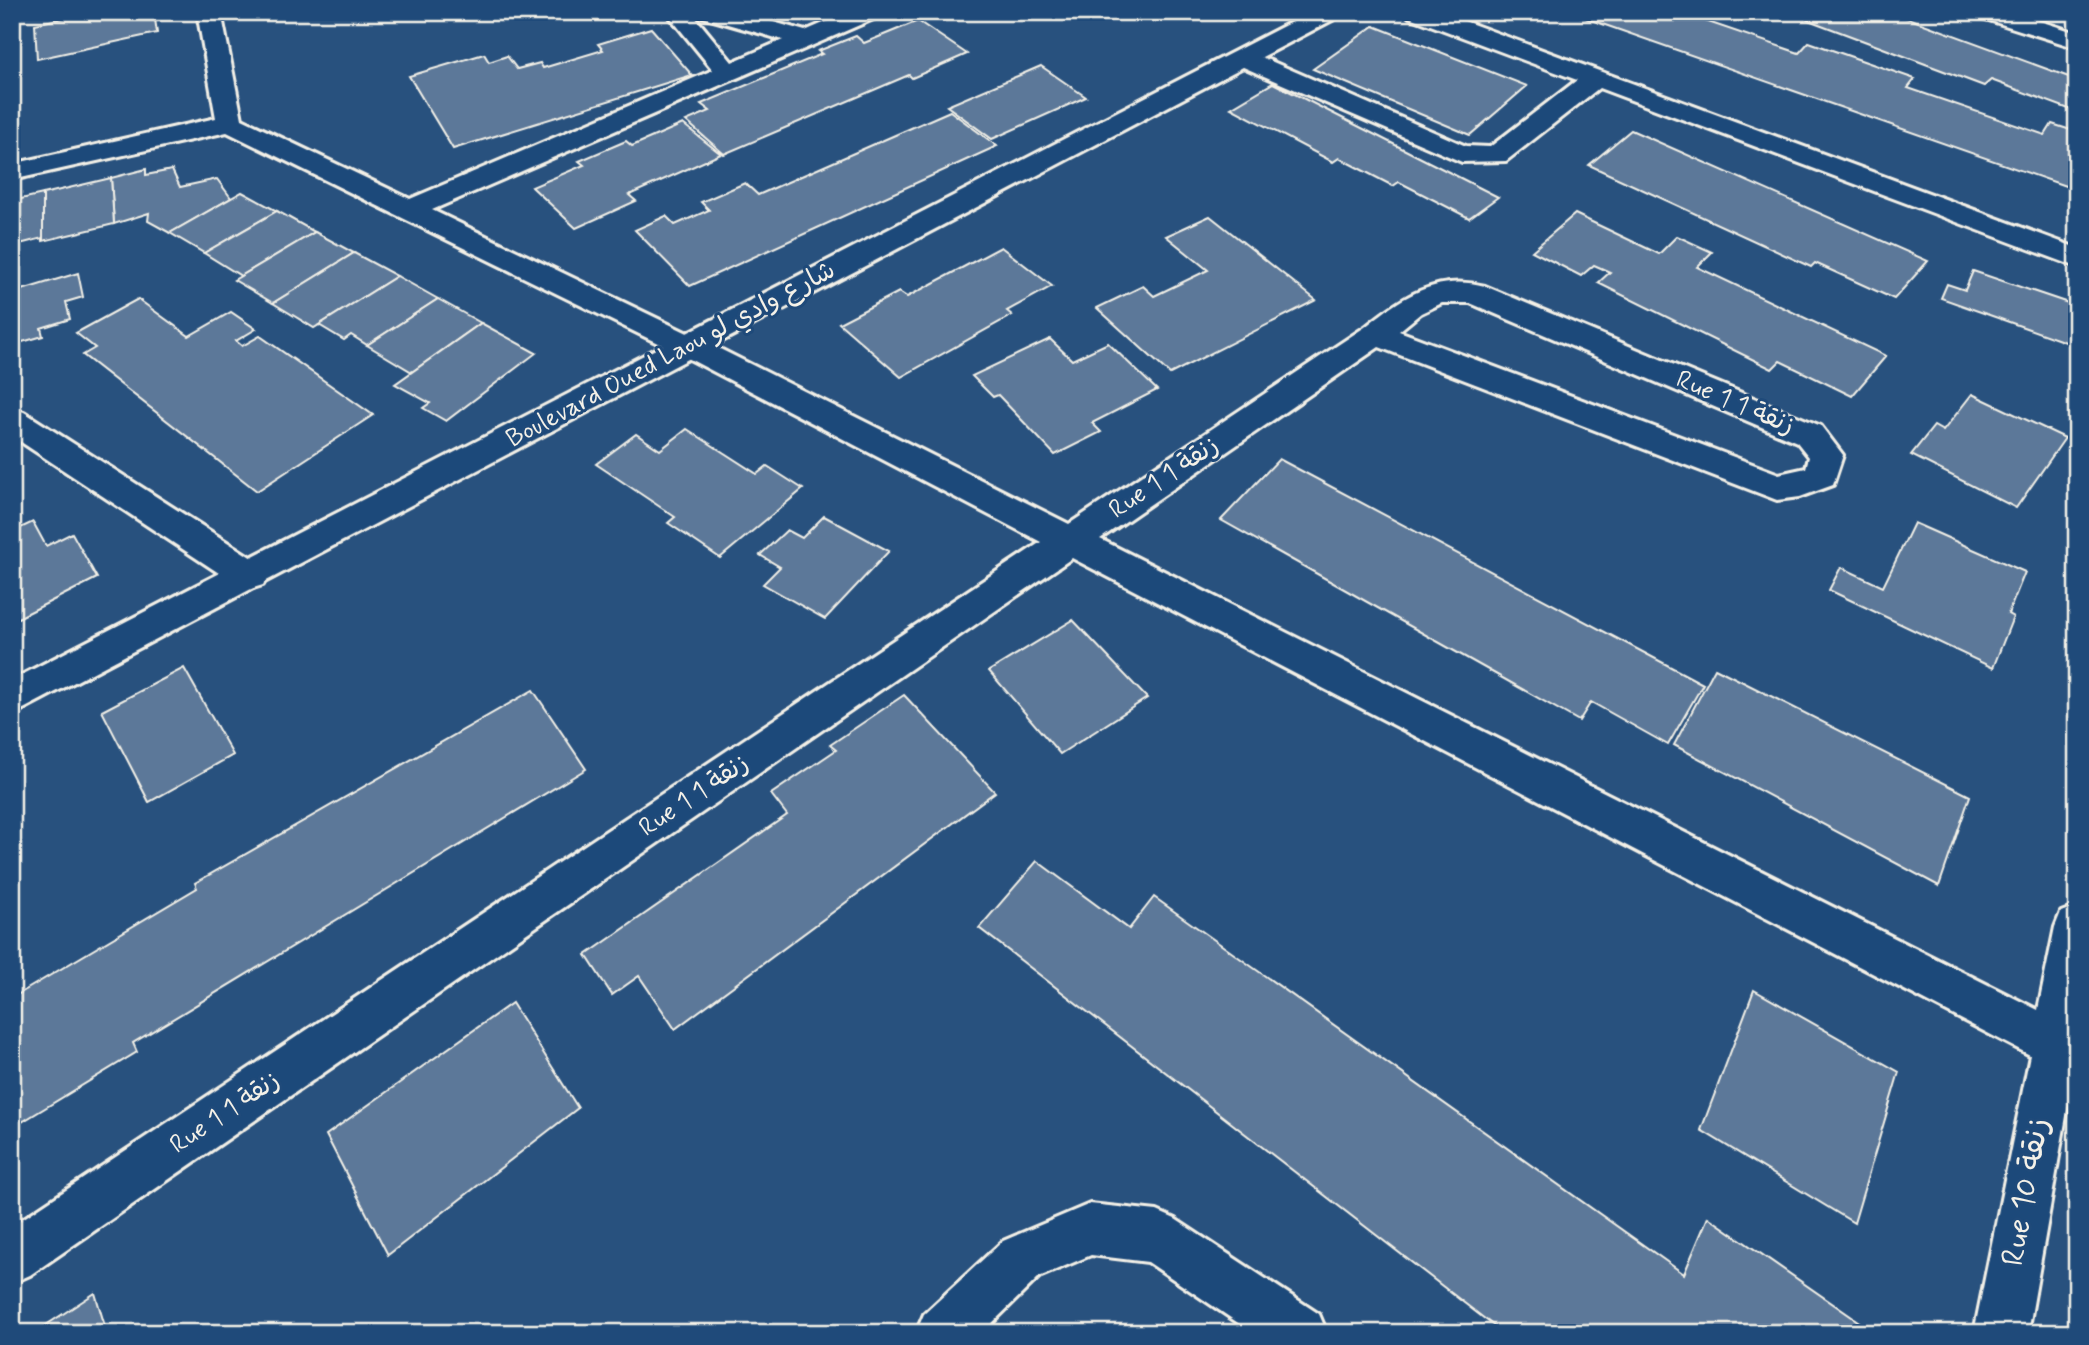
<svg xmlns="http://www.w3.org/2000/svg" width="2089" height="1345" font-family="Mynerve,'Playpen Sans Arabic',sans-serif">
<rect width="100%" height="100%" fill="#28517e"/>
<filter id="ink" filterUnits="userSpaceOnUse"><feTurbulence type="fractalNoise" baseFrequency=".0143" numOctaves="2"/><feDisplacementMap in="SourceGraphic" scale="14" xChannelSelector="R" yChannelSelector="G"/><feConvolveMatrix kernelMatrix="1 2 1 2 8 2 1 2 1" color-interpolation-filters="sRGB"/></filter>
<g filter="url(#ink)">
<g fill="#5b7899" stroke="#f4f1e8" stroke-width="2">
<path d="M91 12H154L157 33 37 59 35 24Z"/>
<path d="M1568 12H1679L1799 53 1809 42 1915 79 1908 88 2045 135 2052 124 2077 132V190Z"/>
<path d="M1787 12H1891L2077 80V112L1991 80 1984 86Z"/>
<path d="M918 21 967 54 912 78 909 75 724 154 686 121 710 111 701 104 822 54 818 51 856 36 864 43Z"/>
<path d="M1374 26 1527 86 1470 135 1313 69Z"/>
<path d="M651 28 692 75 453 149 409 76 484 54 489 62 507 56 517 69 540 63 543 68 603 50 598 44Z"/>
<path d="M1041 66 1086 97 992 139 947 106Z"/>
<path d="M1273 83 1498 197 1469 218 1399 182 1393 186 1339 158 1333 162 1231 108Z"/>
<path d="M950 111 997 146 690 286 635 230 666 216 675 225 709 210 701 202 745 183 758 195Z"/>
<path d="M683 124 721 154 629 195 636 201 576 228 532 187 584 165 579 161 626 141 632 146Z"/>
<path d="M1631 130 1928 261 1894 299 1815 263 1811 267 1589 165Z"/>
<path d="M146 169V175L172 170 180 187 217 179 231 198 170 233 148 221 149 213 114 224 111 178Z"/>
<path d="M111 178 114 224 43 241V194Z"/>
<path d="M242 192 277 211 204 253 170 233Z"/>
<path d="M43 194V238L12 246V201Z"/>
<path d="M277 211 315 232 241 276 204 253Z"/>
<path d="M1575 214 1659 254 1677 236 1712 252 1697 267 1886 356 1852 396 1780 361 1772 369 1598 283 1610 272 1594 265 1581 276 1532 251Z"/>
<path d="M1210 216 1316 300 1170 374 1097 308 1143 286 1154 296 1208 270 1166 236Z"/>
<path d="M315 232 354 253 273 303 234 280Z"/>
<path d="M1001 247 1052 286 1007 311 1012 315 901 377 839 323 899 292 907 297Z"/>
<path d="M354 253 397 276 314 328 273 303Z"/>
<path d="M1973 271 2077 306V346L1941 298 1947 284 1965 290Z"/>
<path d="M78 273 83 297 66 302 70 319 41 328 43 336 12 345V293Z"/>
<path d="M397 276 438 299 367 345 351 335 344 340 319 325Z"/>
<path d="M138 299 189 336 231 312 256 329 236 341 242 346 260 336 373 415 257 491 83 355 95 348 76 333Z"/>
<path d="M438 299 481 323 412 372 367 345Z"/>
<path d="M481 323 536 353 446 421 423 408 430 403 395 384Z"/>
<path d="M1050 339 1072 360 1108 343 1157 390 1092 423 1101 432 1055 455 998 395 993 397 972 376Z"/>
<path d="M1972 394 2065 438 2016 508 1911 455 1934 426 1943 431Z"/>
<path d="M687 429 757 474 767 466 803 489 720 558 668 523 675 517 596 464 636 434 660 450Z"/>
<path d="M1279 459 1703 684 1668 745 1591 702 1579 721 1221 520Z"/>
<path d="M824 516 889 551 825 619 763 584 780 567 760 555 787 530 802 538Z"/>
<path d="M33 522 46 546 72 533 97 578 12 621V532Z"/>
<path d="M1914 523 2025 572 2008 614 2013 617 1993 668 1829 590 1841 567 1883 587Z"/>
<path d="M1073 620 1147 698 1060 754 989 671Z"/>
<path d="M184 668 233 755 149 802 102 711Z"/>
<path d="M1715 668 1970 796 1939 886 1674 745Z"/>
<path d="M533 690 586 769 133 1043 137 1052 12 1128V998L197 888 195 883Z"/>
<path d="M904 695 995 792 675 1029 639 976 612 995 586 955 787 815 771 794 836 750 830 745Z"/>
<path d="M1037 861 1129 929 1154 897 1684 1274 1708 1217 1875 1333H1503L979 928Z"/>
<path d="M1754 990 1899 1072 1854 1223 1701 1130Z"/>
<path d="M512 1003 578 1108 388 1255 326 1135Z"/>
<path d="M95 1293 107 1333H34Z"/>
</g>
<g fill="none" stroke-linecap="round" stroke-linejoin="round">
<g stroke="#f4f1e8" stroke-width="6">
<g id="minor">
<path d="M197 12H221L242 119 410 199 713 70 666 12H691L732 62 783 40 703 17 699 12H738L805 31 849 12H882L878 17 432 210 700 339 1069 524 1365 327C1401 298 1436 273 1485 286L1821 426 1843 455 1833 485 1800 497 1777 500 1379 347 1100 539 2038 1010 2055 927 2061 912 2077 906V1077L2073 1076 2028 1333H1974L2030 1055 1072 558 30 1275 12 1283V1226L1041 542 678 353 227 132 12 180V164L216 118ZM1442 303H1470L1797 442 1809 457 1806 468 1779 474 1399 331 1421 313Z"/>
<path d="M1405 12H1440L2077 248V267L1599 88 1506 161 1462 162 1234 63 1231 58 1234 53H1252L1466 146 1490 147 1577 80 1409 17Z"/>
<path d="M1975 12H2012L2077 33V48L1979 17Z"/>
<path d="M12 408 24 412 263 565 268 575 263 585 250 589 237 585 12 436Z"/>
<path d="M1090 1204 1157 1211 1175 1219 1319 1314 1327 1333H1253L1148 1262 1091 1255 1039 1277 982 1333H916L924 1314 1003 1241Z"/>
</g>
</g>
<g stroke="#f4f1e8" stroke-width="6">
<path id="tertiary" d="M1311 12H1342L1338 17 12 715V680Z"/>
</g>
<use href="#minor" fill="#1f4a7a" fill-rule="evenodd"/>
<use href="#tertiary" fill="#1f4a7a" fill-rule="evenodd"/>
</g>
</g>
<g text-anchor="middle" dominant-baseline="central" stroke-width="6" stroke-linejoin="round" paint-order="stroke">
<g font-size="26" fill="#f4f1e8" stroke="#1f4a7a">
<text transform="translate(671 355) rotate(-28)">Boulevard Oued Laou شارع وادي لو</text>
<text transform="translate(1735 403) rotate(23)">Rue 1 زنقة 1</text>
<text transform="translate(1164 478) rotate(-34)">Rue 1 زنقة 1</text>
<text transform="translate(694 796) rotate(-34)">Rue 1 زنقة 1</text>
<text transform="translate(225 1113) rotate(-34)">Rue 1 زنقة 1</text>
</g>
<g font-size="32" fill="#f4f1e8" stroke="#1f4a7a">
<text transform="translate(2026 1192) rotate(-80)">Rue 10 زنقة</text>
</g>
</g>
<rect width="2089" height="1345" fill="none" stroke="#1f4a7a" stroke-width="42"/>
<rect x="21" y="21" width="2047" height="1303" fill="none" stroke="#f4f1e8" stroke-width="2.5" filter="url(#ink)"/>
</svg>
